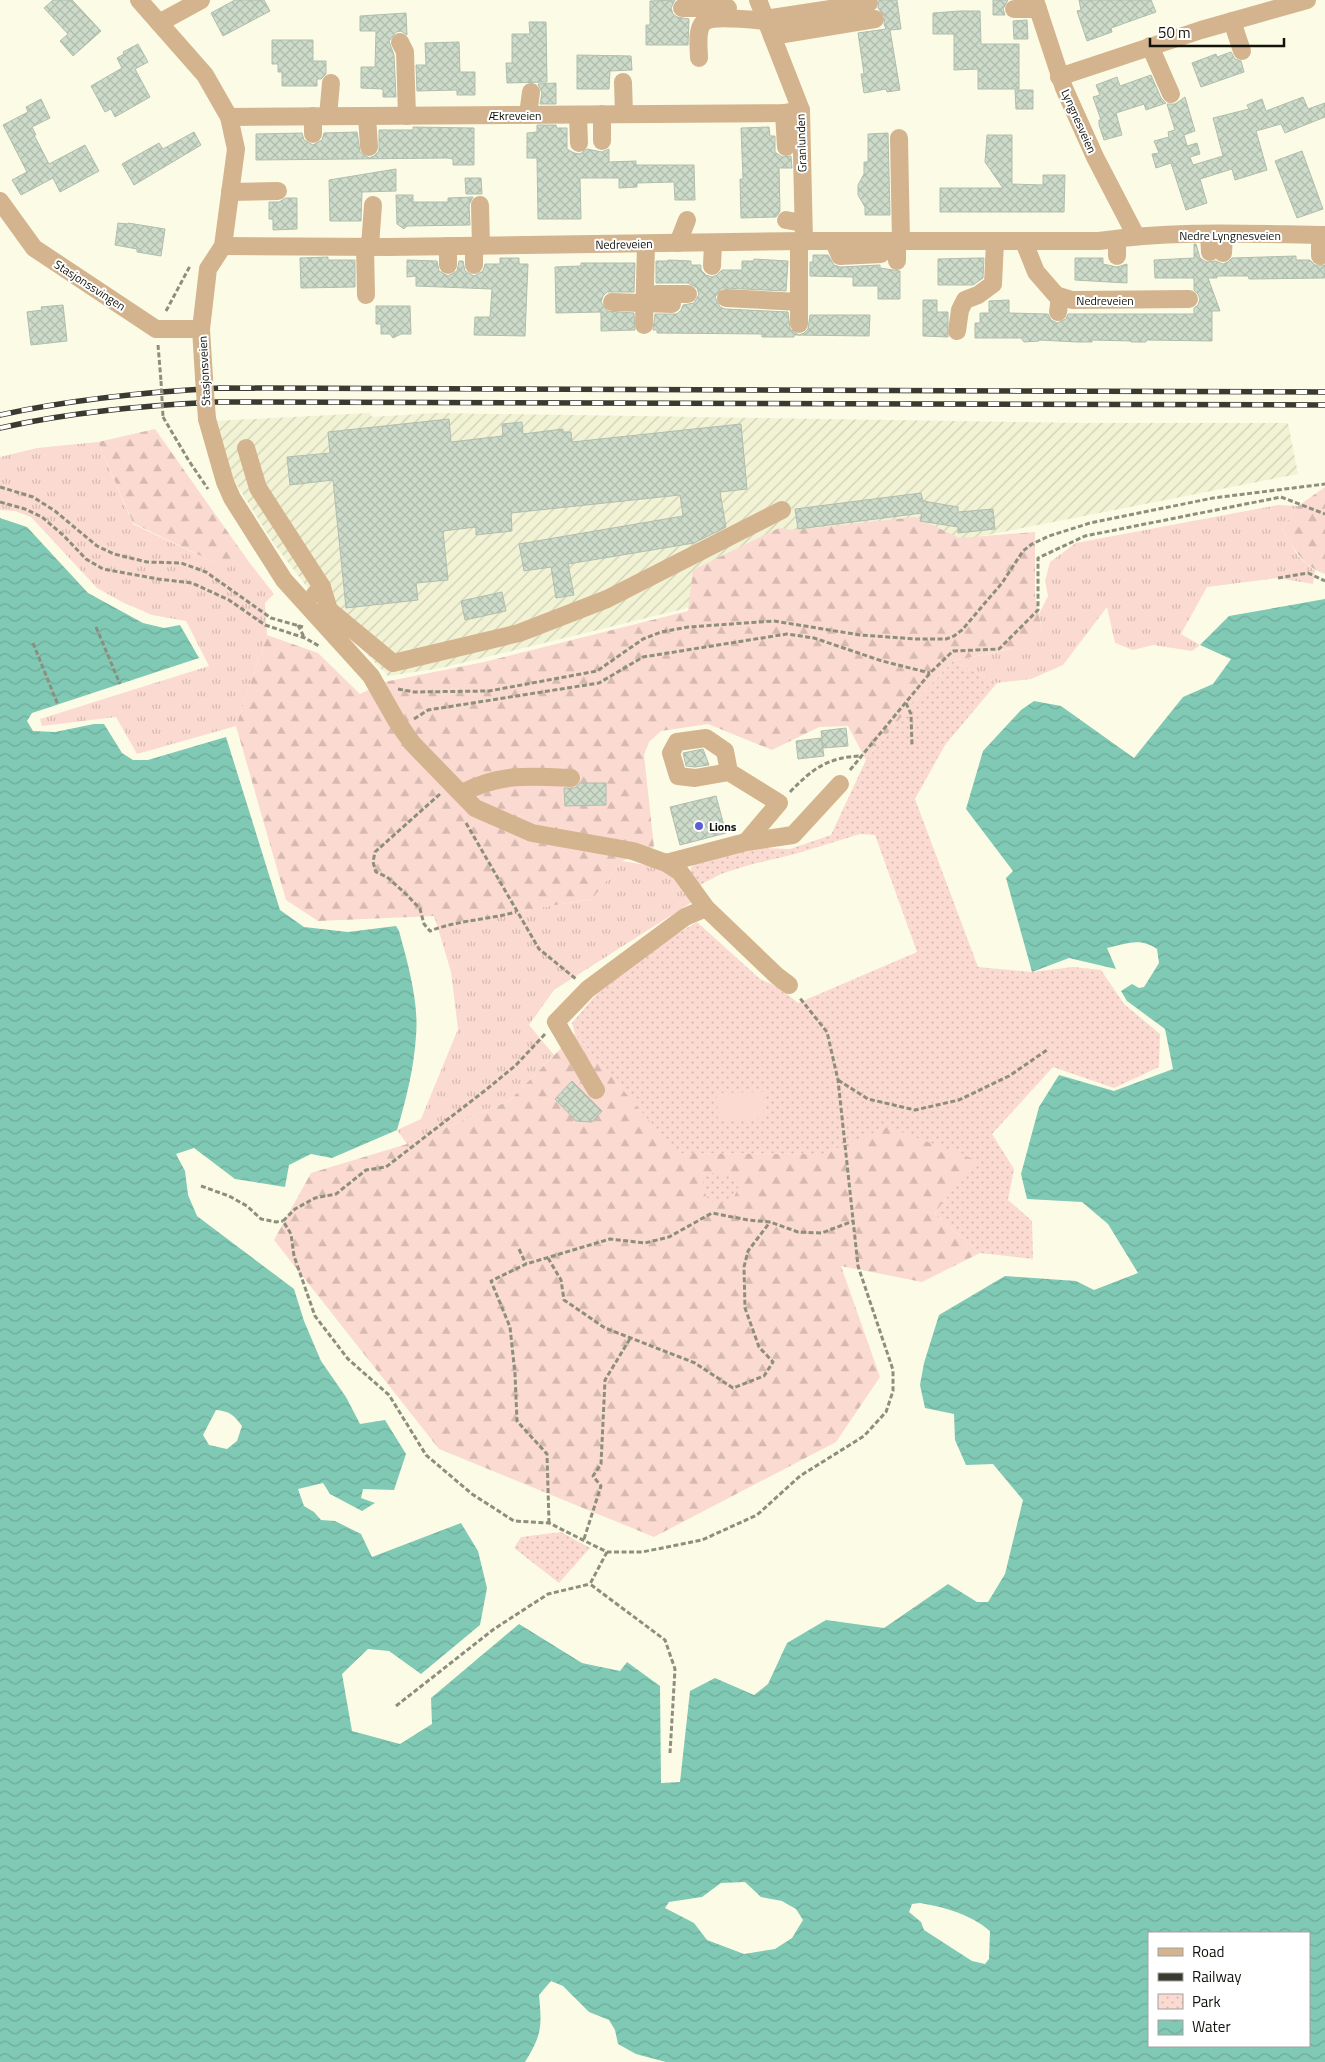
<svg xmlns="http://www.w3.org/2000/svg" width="1325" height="2062" font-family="'Titillium Web',sans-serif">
<defs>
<pattern id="industrial-furrows" width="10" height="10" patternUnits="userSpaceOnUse" patternTransform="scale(1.25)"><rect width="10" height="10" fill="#f2f2d5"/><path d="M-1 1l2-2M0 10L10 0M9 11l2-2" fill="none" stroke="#cfcfb6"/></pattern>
<pattern id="grass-tufts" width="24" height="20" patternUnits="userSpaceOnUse" patternTransform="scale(1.25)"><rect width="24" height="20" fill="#fbdad1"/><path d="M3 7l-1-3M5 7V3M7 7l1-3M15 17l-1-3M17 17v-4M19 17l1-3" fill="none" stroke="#d6bab2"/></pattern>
<pattern id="forest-firs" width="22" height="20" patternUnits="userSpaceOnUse" patternTransform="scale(1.25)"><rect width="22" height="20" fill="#fbdad1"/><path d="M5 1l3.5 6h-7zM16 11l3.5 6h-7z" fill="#d6bab2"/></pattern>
<pattern id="park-dots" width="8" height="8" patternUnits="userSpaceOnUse" patternTransform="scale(1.25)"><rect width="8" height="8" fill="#fbdad1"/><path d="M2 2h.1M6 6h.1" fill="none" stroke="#d6bab2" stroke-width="1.8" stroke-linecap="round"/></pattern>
<pattern id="water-waves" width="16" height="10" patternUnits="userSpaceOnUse" patternTransform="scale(1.25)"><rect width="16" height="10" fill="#80c9b5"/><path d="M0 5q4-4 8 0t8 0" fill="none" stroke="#6eac9a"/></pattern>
<pattern id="building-cross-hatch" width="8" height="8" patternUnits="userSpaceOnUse" patternTransform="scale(1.25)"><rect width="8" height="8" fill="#cddbca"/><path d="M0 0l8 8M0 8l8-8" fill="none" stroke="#afbbac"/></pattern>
</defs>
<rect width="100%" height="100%" fill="#fcfce6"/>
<path fill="url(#industrial-furrows)" d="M370 413 372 417 436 413 1084 423H1288L1298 474 982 536 441 668 388 676 327 613 274 544 230 474 214 421Z"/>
<g fill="url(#grass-tufts)">
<path d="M98 442 133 524 213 562H249L274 594 265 603 267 635 236 726 137 754 116 717 42 726 40 719 209 666 186 621 152 615 122 602 97 588 31 517 15 511 0 510V457L37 448Z"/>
<path d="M1278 505 1298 506 1282 529 1298 556 1315 571 1313 584 1278 578 1207 587 1181 634 1200 645 1192 651 1153 645 1133 650 1115 643 1107 607 1063 665 1031 679 997 683 953 661 1011 649 1042 631 1039 614 1048 596 1045 581 1050 562 1076 543Z"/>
<path d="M622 861 671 869 692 902 554 990 529 1025 554 1055 509 1101 407 1144 397 1130 421 1119 458 1029 451 972 437 925 592 899Z"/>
</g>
<g fill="url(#forest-firs)">
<path d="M155 429 249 562H213L133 523 98 442Z"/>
<path d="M1325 487V574C1303 567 1293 547 1282 529L1298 506Z"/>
<path d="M916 517 959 538 1035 532V595L1042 631 1027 645 953 661 909 708 866 760 848 726 819 727 772 750 708 724 661 731 649 742 644 755 654 847 622 861 592 899 437 925 434 916 318 921 286 900 236 726 267 635 318 653 360 694 384 682 484 662 688 611 693 570 779 528 795 530Z"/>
<path d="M575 1034 678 1153 823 1154 888 1126 977 1160 934 1214 980 1253 922 1282 841 1266 880 1377 836 1442 654 1537 439 1449 274 1240 311 1173 407 1144 509 1101Z"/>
</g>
<g fill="url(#park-dots)">
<path d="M953 661 997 683 945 745 915 799 978 967 1032 972 1073 967 1101 970 1124 1004 1160 1034 1159 1067 1114 1088 1053 1067 992 1134 1014 1169 1008 1200 1032 1221 1033 1259 980 1253 934 1214 976 1160 888 1127 823 1154 677 1153 575 1034 572 1023 601 989 633 960 697 922 760 979 780 988 798 1003 917 952 875 835 860 834 795 854 749 865 721 874 698 886 690 875 691 867 699 859 761 848 790 849 831 835 866 760 909 708Z"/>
<path d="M708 1173H718L739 1179 740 1183 733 1200C713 1207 703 1201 703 1180Z"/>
<path d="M561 1532 590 1548 559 1583 514 1548 521 1537Z"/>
</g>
<path fill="#fbdad1" d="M764 1092 765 1118 718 1120 717 1093Z"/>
<path fill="url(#water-waves)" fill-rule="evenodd" d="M0 518 27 527 88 593 143 623 164 628 180 625 199 658 32 713 27 721 33 731 55 732 94 724H104L122 753 133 760H148L226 737 280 910 304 927 348 932 396 926 399 931C408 964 419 1002 416 1036 414 1068 406 1100 397 1130L332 1158 311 1154 289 1165 285 1187 235 1179 194 1148 176 1154 185 1171 188 1195 197 1216 294 1289 304 1321 321 1361 346 1397 360 1424 385 1420 406 1454 394 1490 363 1489 361 1498 375 1503 362 1511 330 1494 323 1483 298 1489 304 1506 314 1512 321 1520 335 1521 361 1534 372 1557 461 1523 478 1551 487 1588 480 1625 421 1674 389 1651 368 1649 342 1674 352 1731 400 1744 432 1724 431 1698 519 1624 582 1663 620 1671 627 1662 660 1686 661 1783 680 1782 690 1691 715 1678 754 1695 768 1684 787 1643 826 1620 884 1628 948 1584 977 1602H988L1005 1574 1023 1500 993 1464 966 1465 955 1440 954 1414 925 1408 920 1385 924 1363 939 1315 1005 1276 1076 1281 1094 1290 1138 1273 1108 1224 1082 1202 1027 1199 1021 1174 1039 1107 1059 1075 1114 1091 1173 1069 1165 1029 1127 1001 1121 991 1132 984 1139 988 1144 987 1159 963 1157 949C1139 937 1127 944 1107 948L1116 969 1069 958 1032 972 1006 878 1013 871 966 809 983 751 1021 710 1034 701 1061 706 1134 758 1183 697 1213 684 1231 659 1200 645 1229 616 1325 599V2062H666L636 2054 618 2044 615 2030 609 2020 589 2012 563 1986 551 1981 539 1995C542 2026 542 2035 525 2062H0ZM216 1410C229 1411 234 1415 242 1426L237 1441 227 1449 209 1445 203 1435ZM745 1882 761 1897 782 1901 796 1909 803 1920 792 1938 775 1949 744 1954 707 1940 694 1923 665 1908 669 1902 702 1897 721 1883ZM920 1903C945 1907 970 1914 990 1931L989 1959 985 1964 972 1961 924 1930 921 1922 909 1912 912 1904ZM1149 1933H1309V2046H1149Z"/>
<g fill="url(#building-cross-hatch)" stroke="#b0bead">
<path d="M53 0H72L101 31 73 56 60 41 68 34 44 8Z"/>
<path d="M235 0H264L270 11 223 36 211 13Z"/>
<path d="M675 0 671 8 673 14 677 17 689 19 688 45H646V25H650V1Z"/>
<path d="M879 0H897L901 29 890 30 900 90 887 92 886 89 864 93 861 74H864L858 33 886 29 884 24 885 17 878 8Z"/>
<path d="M993 0H1008L1003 9 1005 15H993Z"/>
<path d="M1079 0H1151L1156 12 1111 28 1112 32 1087 41 1077 11 1081 10Z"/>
<path d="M960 11H980L981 44H1019V89H978V69L954 70V34H933V13Z"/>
<path d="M406 13 407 35 401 31 396 32 389 41 394 55 396 97H383V89L361 88V67H375L376 31H360V16Z"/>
<path d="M1027 20 1028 39H1014L1013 21Z"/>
<path d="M529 22H546L547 82 507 83 506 63H512V34H530Z"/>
<path d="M272 40H313V61H326V74L321 79H317V86H282V72H278V64H272Z"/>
<path d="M459 42 460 72H475V95H457V90L417 91 416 65H426L425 43Z"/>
<path d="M138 44 148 62 135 69 150 97 115 117 111 109 105 112 91 86 122 68 117 58 124 54 123 52Z"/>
<path d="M1231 52 1235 59 1241 61 1244 72 1201 87 1192 63 1216 54 1217 57Z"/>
<path d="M577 55 631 56 632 70 610 71 609 89H577Z"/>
<path d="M1151 75 1161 98 1166 103 1146 110 1144 104 1116 113 1122 135 1104 140 1099 125V120H1101L1093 97 1100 95 1096 85 1117 77 1120 86Z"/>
<path d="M556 83V104H540L542 93 538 84Z"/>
<path d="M1015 90H1033V109H1016Z"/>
<path d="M1185 97 1195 131 1184 135 1187 146 1197 143 1200 154 1190 157 1193 165 1223 156 1213 118 1249 109 1247 105 1262 99 1266 111 1303 97 1308 109 1325 103V117L1285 133 1281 124 1256 131 1267 170 1235 180 1232 169 1200 179 1207 203 1186 210 1171 163 1156 168 1152 154 1159 153 1154 141 1169 137 1168 132 1175 130 1167 104H1175Z"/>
<path d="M41 99 50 118 32 127 36 135H34L49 164 85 145 99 171 60 192 53 178 21 195 12 180 27 172 3 125 28 112 26 107Z"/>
<path d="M537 125H556L557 128H567V149L574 153 580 154 587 149 602 152 609 149V162L636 161V165H694L695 200H675L674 182 637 183V187L619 188V178H580L581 219H538L537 158H527V133L537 132Z"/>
<path d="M413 127 474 128V165H453V159L447 158 256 160V134L302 133 304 140 313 145 322 140 324 133 357 132 360 152 369 158 374 156 379 151V130H413Z"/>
<path d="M769 127 770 136H775V152L782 157 791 156 792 168H779L780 211 776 217 741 218 740 179H743L741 128Z"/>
<path d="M194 132 201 145 134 185 122 164 159 143 163 149Z"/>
<path d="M888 133 890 215H865V207L858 195V185L864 174V162H868V134Z"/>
<path d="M987 135H1012V184L1043 185V175H1065L1064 212H940V188H1003L985 162Z"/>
<path d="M1302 151 1323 209 1297 218 1275 161Z"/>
<path d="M396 169V191L362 192 361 221H330L329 180Z"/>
<path d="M465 178H481L482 194H466Z"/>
<path d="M396 195H413V202H448V198L473 197 469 205 470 225 407 226 404 229 397 224Z"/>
<path d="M286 198H297V229L273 230V219H269V202H279Z"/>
<path d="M118 223 128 224V223L165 229 161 256 137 252V249L115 245Z"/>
<path d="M1194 244H1196L1200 258 1206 262 1216 261 1223 264 1228 262 1232 258 1296 256V260H1310L1315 265H1325V278L1249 279 1248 276H1217V278H1208L1220 311H1212V341L1146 340V342H1131V341L1092 340V342H1077L1039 340V341L1024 342 1021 338H975V323H980V313H989V301L1009 300V313L1048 314 1051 320 1057 323 1066 319 1068 314H1194V308L1198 305 1200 299 1198 294 1194 290V278H1155L1154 260 1194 258Z"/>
<path d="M813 255H828L834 265 840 267 880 265V268L900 271V299H878V286H853V277L810 276V262H813Z"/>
<path d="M328 257V260H355V287L301 288 300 258Z"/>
<path d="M500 258H519V264H528L525 336 474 335 475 317H490L492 289 416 286V276L407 277V260L437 261 439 271 448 276 457 271 459 261H463L465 271 474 276 483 271 485 264H500Z"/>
<path d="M979 258H984L983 278 973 285H938V259Z"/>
<path d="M1075 258H1103V264L1117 267 1127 264V283L1075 280Z"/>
<path d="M754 259 788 261 786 291 722 288 715 297 720 307 725 309 788 312 790 329 799 335 804 333 808 329 810 315H870L869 336 794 335V337H762V334L657 333V330H653L655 314H677L681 310 683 305 694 303 699 294 697 288 688 283H656V261H668V260L691 261V265H701V270L706 275 712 277 717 275 722 270H742V261H754Z"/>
<path d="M581 263H635L634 292H607L603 296 601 302 607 311 634 313 635 330 601 331V312L556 313 555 267 581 266Z"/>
<path d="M923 300H937V312H948V337L923 336Z"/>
<path d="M63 305 67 341 31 345 27 312 42 310 41 307Z"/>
<path d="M376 306H410L411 334H401L393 338 390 334H381V324H376Z"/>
<path d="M449 419 451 442 503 436 502 424 522 422 523 434 563 429V432H571L572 442 741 424 747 489 720 492 726 527 694 543 568 564 574 595 556 598 551 567 524 571 519 544 683 516 680 495 511 513 512 531 476 535V527L443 531 448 580 416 583 418 600 346 608 333 480 290 485 287 457 330 453 328 432Z"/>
<path d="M921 493 923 501 958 507V512L993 509 995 529 958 533V527L920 521 922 513 798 529 795 509Z"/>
<path d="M502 592 506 611 465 620 461 601Z"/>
<path d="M846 728 848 746 823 748 821 731Z"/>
<path d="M821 738 824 756 798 759 796 741Z"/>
<path d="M703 749 709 765 695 767 686 766 683 753Z"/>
<path d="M580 783H606V805L565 806 564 788H575Z"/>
<path d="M716 796 726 833 680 845 670 807Z"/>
<path d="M572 1081 602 1111 592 1122 576 1121 555 1099Z"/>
</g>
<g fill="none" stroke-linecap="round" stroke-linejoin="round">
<g stroke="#8e8e7f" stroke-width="3" stroke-dasharray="5 2.5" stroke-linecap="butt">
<path d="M166 311 190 266"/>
<path d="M158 345 161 381"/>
<path d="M163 417 189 461 208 489"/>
<path d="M0 487 33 497 55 511 97 546 114 554 147 562 181 563 206 572 271 618 303 627"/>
<path d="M0 502 25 509 42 517 63 535 86 559 103 569 158 579 192 583 229 600 265 625 305 638 319 646"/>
<path d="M1278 578 1308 573 1325 581"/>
<path d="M298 625 304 637"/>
<path d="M96 627 120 684"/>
<path d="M33 643 58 705"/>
<path d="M398 689 414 692 489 691 597 671 643 639 661 632 688 627 774 621 860 635 916 639H946L954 636 962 630 1002 583 1023 551 1032 544 1049 536 1090 523 1213 498 1325 484"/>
<path d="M906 703 911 714 912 745"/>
<path d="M414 719 428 710 599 683 643 657 787 634 814 638 882 661 930 673"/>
<path d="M850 770 930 673 953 651 999 649 1038 610V558L1085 536 1281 497 1325 514"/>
<path d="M790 792C812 769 828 757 861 756"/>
<path d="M440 794 375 852 373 862 376 872 387 877 407 895 420 909 424 924 430 931C458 920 487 920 516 912"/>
<path d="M466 823 539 949 576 979"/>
<path d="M545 1034 516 1065 487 1089 386 1167 366 1170 336 1194 315 1198 295 1209 283 1221 291 1234 294 1256 315 1316 348 1359 389 1395 426 1455 472 1494 514 1521 549 1523 607 1552H642L702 1540 757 1515 800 1476 864 1436 886 1412 893 1391V1370L858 1266 838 1080 827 1032 799 997"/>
<path d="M838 1080 868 1099 915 1110 959 1100 1009 1076 1047 1050"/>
<path d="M201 1186 229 1196 247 1206 261 1219 276 1222 283 1221"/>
<path d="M519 1249 526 1264"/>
<path d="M548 1258 561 1280 564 1300 605 1328 695 1363 733 1388 764 1376 773 1362 759 1347 745 1308 744 1267 748 1251 770 1222"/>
<path d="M549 1523 547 1454 517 1421 515 1374 510 1327 491 1281 526 1264 610 1239 645 1243 669 1237 712 1213 748 1220 770 1222 798 1232 822 1233 853 1221"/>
<path d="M584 1539 601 1486 593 1476 601 1464 605 1380 631 1337"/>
<path d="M607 1552 590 1584 665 1640 675 1669 670 1753"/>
<path d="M396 1706 494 1629 548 1594 590 1584"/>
</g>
<g stroke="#d4b48e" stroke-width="18">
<path d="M139 0 205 75 229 117 236 149 223 246 208 269 201 329 204 378"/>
<path d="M758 0 801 110 804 241"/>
<path d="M1035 0 1064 88 1095 157 1136 236"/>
<path d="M682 8H728"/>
<path d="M1014 9H1038"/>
<path d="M765 19 869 3"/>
<path d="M1232 21 1242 51"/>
<path d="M159 23 201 0"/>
<path d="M772 36 875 19"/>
<path d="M400 42 405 52 407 116"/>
<path d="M1150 46 1171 94"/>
<path d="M699 58C699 49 696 31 703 23 711 15 755 20 766 21"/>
<path d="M1059 77 1201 30 1307 0"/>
<path d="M623 82 624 114"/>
<path d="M784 113 786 147"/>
<path d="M602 114V141"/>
<path d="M528 115 531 92"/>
<path d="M578 115 579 143"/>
<path d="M328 116 331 83"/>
<path d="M367 116 369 147"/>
<path d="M229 117 784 113 801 110"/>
<path d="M313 134V116"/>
<path d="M899 138 901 242"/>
<path d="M230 192 278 191"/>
<path d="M0 201 34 248 156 329H201"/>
<path d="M480 205 481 246"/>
<path d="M786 220 803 223"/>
<path d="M1209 234 1210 252"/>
<path d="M799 242V324"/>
<path d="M834 242 840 256 881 254"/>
<path d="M1024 242 1036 272 1056 295 1072 300 1189 299"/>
<path d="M678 243 687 220"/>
<path d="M223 246 389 247 804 241H1099C1173 230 1250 234 1325 235"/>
<path d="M365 246 366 295"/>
<path d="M370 246 373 205"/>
<path d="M448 246V265"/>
<path d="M1223 253 1224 234"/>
<path d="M1117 256V239"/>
<path d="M1320 256V235"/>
<path d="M897 261V242"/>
<path d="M474 265V246"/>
<path d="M712 266 713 243"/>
<path d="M656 294H688"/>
<path d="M726 298 799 302"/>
<path d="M612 302 672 304"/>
<path d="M1058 312 1060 297"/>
<path d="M644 325 646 244"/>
<path d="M957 331 960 310 965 300 978 295 993 284 995 242"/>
<path d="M207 419 225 482 232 498 284 580 371 676 396 720 412 743 475 808 532 833 633 851 666 863 680 872 706 908 777 976 789 985"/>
<path d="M246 448 258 488 322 587 315 594"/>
<path d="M322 587 329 610 393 663 519 633 607 599 782 510"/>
<path d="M729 772 695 778 678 776 671 753 677 742 706 738 725 751 729 772 779 803 746 842"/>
<path d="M462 793C500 773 530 776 571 778"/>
<path d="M666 863 746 842 793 835 840 784"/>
<path d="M596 1090 556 1022 588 989 685 917 706 908"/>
</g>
<g stroke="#3a3a30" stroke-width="5.5">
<g id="rail">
<path d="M0 415C73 399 146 392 220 388L1325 392"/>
<path d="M0 428C71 412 142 406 214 402L1325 405"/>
</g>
</g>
<use href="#rail" stroke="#fff" stroke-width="4" stroke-dasharray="11" stroke-linecap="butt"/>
<path stroke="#8e8e7f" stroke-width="3" stroke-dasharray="5 2.5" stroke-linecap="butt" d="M161 381 163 417"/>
<path stroke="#d4b48e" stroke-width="18" d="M204 378 207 419"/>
</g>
<circle fill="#5c5ed6" stroke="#fff" stroke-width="2" cx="699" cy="826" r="5"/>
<g text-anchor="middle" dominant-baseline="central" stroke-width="4" stroke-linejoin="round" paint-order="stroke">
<g font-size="12" fill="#13130c" stroke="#fff">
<text x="515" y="115">Ækreveien</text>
<text transform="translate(1079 121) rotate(66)">Lyngnesveien</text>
<text transform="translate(801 143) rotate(-92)">Granlunden</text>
<text x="1230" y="235">Nedre Lyngnesveien</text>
<text transform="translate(624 244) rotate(-1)">Nedreveien</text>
<text transform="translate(90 285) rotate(33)">Stasjonssvingen</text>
<text x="1105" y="300">Nedreveien</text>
<text transform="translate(204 371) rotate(-93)">Stasjonsveien</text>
</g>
<g font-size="12" font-weight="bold" fill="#13130c" stroke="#fff" text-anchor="start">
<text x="709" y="826">Lions</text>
</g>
</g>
<rect x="1148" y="1932" width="162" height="115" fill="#ffffff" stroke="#a1a19e"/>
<rect x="1158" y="1948" width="25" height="8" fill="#d4b48e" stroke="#a1a19e"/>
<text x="1192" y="1957" font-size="15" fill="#13130c">Road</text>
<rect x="1158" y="1973" width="25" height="8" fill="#3a3a30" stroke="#a1a19e"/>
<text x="1192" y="1982" font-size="15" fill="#13130c">Railway</text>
<rect x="1158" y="1994" width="25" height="15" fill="url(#park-dots)" stroke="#a1a19e"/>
<text x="1192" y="2007" font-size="15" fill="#13130c">Park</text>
<rect x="1158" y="2020" width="25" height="15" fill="url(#water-waves)" stroke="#a1a19e"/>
<text x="1192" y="2032" font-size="15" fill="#13130c">Water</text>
<path d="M1150 38v8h134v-8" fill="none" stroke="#13130c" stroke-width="2.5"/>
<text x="1158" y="38" font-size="15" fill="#13130c" stroke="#ffffff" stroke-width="4" paint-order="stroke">50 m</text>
</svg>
